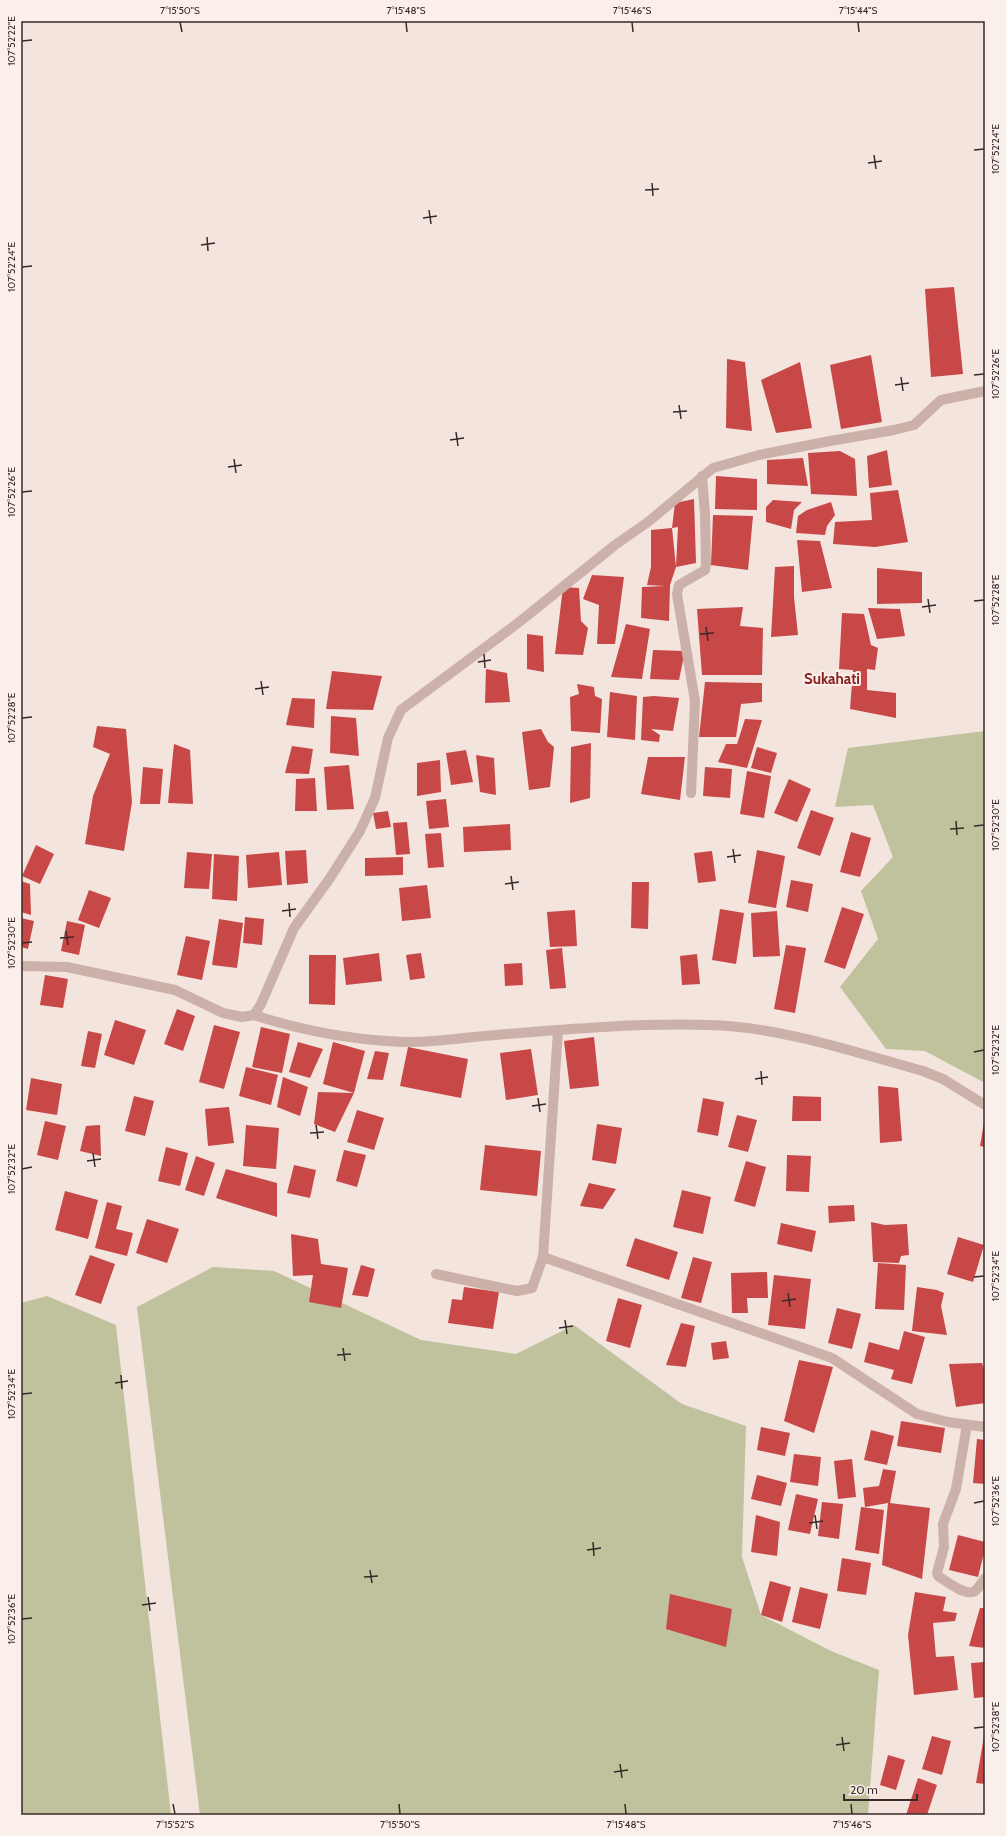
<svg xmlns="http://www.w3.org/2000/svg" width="1006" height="1836" font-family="Cabin,sans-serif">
<rect width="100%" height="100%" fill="#f3e4de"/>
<g fill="#bfc29d">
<path d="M985 731V1083L925 1051 886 1049 840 987 878 939 861 891 893 857 873 805 835 807 848 748Z"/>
<path d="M213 1267 274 1271 421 1340 516 1354 574 1325 682 1404 746 1426 742 1557 761 1615 831 1651 879 1670 868 1815H200L137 1307Z"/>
<path d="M47 1296 116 1325 171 1815H21V1303Z"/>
</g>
<g fill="#c74847">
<path d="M954 287 963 374 931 377 925 289Z"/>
<path d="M871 355 882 422 841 429 830 365Z"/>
<path d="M727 359 745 362 752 431 726 428Z"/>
<path d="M800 362 812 428 776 433 761 380Z"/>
<path d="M887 450 892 485 869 488 867 456Z"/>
<path d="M840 451 855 459 857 496 811 494 808 453Z"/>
<path d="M803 458 808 486 767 484V460Z"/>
<path d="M716 476 757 479V510L715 509Z"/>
<path d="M898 490 908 542 875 547 833 544 835 522 872 520 870 493Z"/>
<path d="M694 499 696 563 676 567 678 527 672 528 675 503Z"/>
<path d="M773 500 802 502 794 510 791 529 766 522V507Z"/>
<path d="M831 502 835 515 827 526 825 535 796 533 798 516 807 510Z"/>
<path d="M713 515 753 516 748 570 711 565Z"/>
<path d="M672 528 676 567 670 585 669 621 641 618 642 587 665 586 647 585 651 567V530Z"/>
<path d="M797 540 820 541 832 588 802 592Z"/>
<path d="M794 566V597L798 635 771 637 775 567Z"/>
<path d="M877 568 922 572V603L877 604Z"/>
<path d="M592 575 624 577 615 644H597L599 605 583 599Z"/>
<path d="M563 587 579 588 581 621 588 628 583 655 555 654Z"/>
<path d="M743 607 740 626 763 628 762 675H702L697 609Z"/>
<path d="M868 608 900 609 905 636 877 639Z"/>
<path d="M842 613 864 614 871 645 878 648 875 670 867 669V690L896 693V718L850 709 853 670 839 669Z"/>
<path d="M626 624 650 629 642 679 611 677Z"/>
<path d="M527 634 543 636 544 672 527 669Z"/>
<path d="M653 650 685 651 679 680 650 679Z"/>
<path d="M486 669 507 673 510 702 485 703Z"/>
<path d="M332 671 382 676 373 710 326 709Z"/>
<path d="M705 682 762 683V702L741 704 736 737H699Z"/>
<path d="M577 684 594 687 595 696 602 699 600 733 571 731 570 697 579 694Z"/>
<path d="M610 692 637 696 635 740 607 737Z"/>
<path d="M654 696 679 698 673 731 651 729 660 735 659 742 641 740 643 697Z"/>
<path d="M292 698 315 699 314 728 286 725Z"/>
<path d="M331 716 356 718 359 756 330 753Z"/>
<path d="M745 719 762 720 747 768 718 762 726 744H737Z"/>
<path d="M97 726 126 729 132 802 124 851 85 844 93 796 110 754 93 747Z"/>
<path d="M541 729 548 742 554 747 550 787 529 790 522 732Z"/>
<path d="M591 743 590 798 570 803 571 747Z"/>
<path d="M174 744 190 750 193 804 168 803Z"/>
<path d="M292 746 313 749 309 774 285 773Z"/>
<path d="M757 747 777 753 771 773 751 768Z"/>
<path d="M466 750 473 782 451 785 446 753Z"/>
<path d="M476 755 494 758 496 795 480 792Z"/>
<path d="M648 757H685L680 800 641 794Z"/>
<path d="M440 760 441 792 417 796V763Z"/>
<path d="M349 765 354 809 327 810 324 767Z"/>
<path d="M143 767 163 769 160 804H140Z"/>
<path d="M705 767 732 769 730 798 703 796Z"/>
<path d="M747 771 771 776 764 818 740 814Z"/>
<path d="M315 778 317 811H295L296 779Z"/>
<path d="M789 779 811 789 797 822 774 813Z"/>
<path d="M446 799 449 827 429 829 426 801Z"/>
<path d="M811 810 834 818 820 856 797 848Z"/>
<path d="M388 811 391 827 376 829 373 813Z"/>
<path d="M407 822 410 854 396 855 393 823Z"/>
<path d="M510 824 511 850 464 852 463 827Z"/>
<path d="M851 832 871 838 860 877 840 872Z"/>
<path d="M441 833 444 867 428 868 425 834Z"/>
<path d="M36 845 54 854 40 884 22 876Z"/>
<path d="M306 850 308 883 287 885 285 851Z"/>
<path d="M757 850 785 856 776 908 748 903Z"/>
<path d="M712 851 716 881 698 883 694 853Z"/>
<path d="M187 852 212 854 209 889 184 888Z"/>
<path d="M279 852 282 885 248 888 246 855Z"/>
<path d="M214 854 239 856 237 901 212 899Z"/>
<path d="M403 857V875L365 876V858Z"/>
<path d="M791 880 813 884 808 912 786 907Z"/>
<path d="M21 881 30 884 31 915 21 912Z"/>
<path d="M632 882H649L648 929 631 928Z"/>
<path d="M427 885 431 918 402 921 399 888Z"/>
<path d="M89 890 111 898 99 928 78 920Z"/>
<path d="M842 907 864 914 845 969 824 962Z"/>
<path d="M720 909 744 913 736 964 712 960Z"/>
<path d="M575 910 577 946 550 947 547 912Z"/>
<path d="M777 911 780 956 753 957 751 913Z"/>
<path d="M245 917 264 919 262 945 243 943Z"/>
<path d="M21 918 34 921 28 949 21 947Z"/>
<path d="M219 919 243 923 237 968 212 965Z"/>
<path d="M67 921 85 925 79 955 61 951Z"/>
<path d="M186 936 210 941 202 980 177 975Z"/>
<path d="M786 945 806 948 795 1013 774 1009Z"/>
<path d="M562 948 566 988 550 989 546 950Z"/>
<path d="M379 953 382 981 346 985 343 958Z"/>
<path d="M421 953 425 978 410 980 406 955Z"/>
<path d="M697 954 700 984 682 985 680 956Z"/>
<path d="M309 955H336L335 1005 309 1004Z"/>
<path d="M522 963 523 985 505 986 504 964Z"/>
<path d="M45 975 68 979 63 1008 40 1005Z"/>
<path d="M177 1009 195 1016 183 1051 164 1044Z"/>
<path d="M115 1020 146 1030 134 1065 104 1055Z"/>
<path d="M214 1025 240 1032 224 1089 199 1082Z"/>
<path d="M261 1027 290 1034 282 1073 252 1067Z"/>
<path d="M88 1031 102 1034 95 1068 81 1066Z"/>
<path d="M594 1037 599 1086 570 1089 564 1041Z"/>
<path d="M298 1042 323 1049 310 1078 289 1072Z"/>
<path d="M333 1042 365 1051 354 1093 323 1084Z"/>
<path d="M408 1047 468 1059 461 1098 400 1086Z"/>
<path d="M531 1049 538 1095 506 1100 500 1053Z"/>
<path d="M375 1051 389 1053 383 1080 367 1079Z"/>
<path d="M246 1067 278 1075 271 1105 239 1096Z"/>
<path d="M283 1077 308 1087 300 1116 277 1107Z"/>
<path d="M31 1078 62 1084 57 1115 26 1110Z"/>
<path d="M878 1086 898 1088 902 1141 880 1143Z"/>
<path d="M318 1092 354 1093 335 1132 314 1124Z"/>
<path d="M134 1096 154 1101 145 1136 125 1131Z"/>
<path d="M793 1096 821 1097V1121H792Z"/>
<path d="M703 1098 724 1102 718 1136 697 1132Z"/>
<path d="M229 1107 234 1143 208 1146 205 1109Z"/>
<path d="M357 1110 384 1118 374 1150 347 1142Z"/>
<path d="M737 1115 757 1120 748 1152 728 1147Z"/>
<path d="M45 1121 66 1126 58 1160 37 1155Z"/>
<path d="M984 1122H985V1147L980 1146Z"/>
<path d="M597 1124 622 1128 616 1164 592 1160Z"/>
<path d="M100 1125 101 1156 80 1151 86 1126Z"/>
<path d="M246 1125 279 1128 276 1169 243 1166Z"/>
<path d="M485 1145 541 1151 537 1196 480 1190Z"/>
<path d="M166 1147 188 1153 180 1186 158 1181Z"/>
<path d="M344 1150 366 1155 357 1187 336 1181Z"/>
<path d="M787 1155 811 1156 809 1192 786 1191Z"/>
<path d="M196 1156 215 1163 204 1196 185 1190Z"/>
<path d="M746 1161 766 1167 755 1207 734 1201Z"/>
<path d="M294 1165 316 1170 310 1198 287 1193Z"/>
<path d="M226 1169 277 1183V1217L216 1198Z"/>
<path d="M589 1183 616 1189 603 1209 580 1206Z"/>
<path d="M682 1190 711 1197 703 1234 673 1227Z"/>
<path d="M65 1191 98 1200 88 1239 55 1230Z"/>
<path d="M107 1202 122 1206 116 1229 133 1233 127 1256 95 1248Z"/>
<path d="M854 1205 855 1221 829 1223 828 1206Z"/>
<path d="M147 1219 179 1229 167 1263 136 1253Z"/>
<path d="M871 1222 885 1225 907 1224 909 1255 901 1256 899 1263 873 1262Z"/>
<path d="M781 1223 816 1231 812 1252 777 1244Z"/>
<path d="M291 1234 318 1239 321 1264 348 1268 341 1308 309 1302 313 1275 293 1276Z"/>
<path d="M958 1237 984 1245 973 1282 947 1274Z"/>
<path d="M635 1238 678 1252 669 1280 626 1266Z"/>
<path d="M90 1255 115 1264 101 1304 75 1295Z"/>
<path d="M693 1257 712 1262 701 1303 681 1298Z"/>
<path d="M878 1263 906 1265 904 1310 875 1309Z"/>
<path d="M361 1265 375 1269 368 1297 352 1295Z"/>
<path d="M767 1272 768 1298H747L748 1313H732L731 1273Z"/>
<path d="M774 1275 811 1279 805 1329 768 1325Z"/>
<path d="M464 1287 499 1292 493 1329 448 1323 452 1299 462 1300Z"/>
<path d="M917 1287 937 1290 944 1293 941 1306 947 1335 912 1331Z"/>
<path d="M618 1298 642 1305 630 1348 606 1341Z"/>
<path d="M837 1308 861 1314 852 1349 828 1343Z"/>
<path d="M681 1323 695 1326 686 1367 666 1365Z"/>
<path d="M904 1331 925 1337 912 1384 891 1379 894 1370 864 1362 869 1342 899 1350Z"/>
<path d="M726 1341 729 1358 713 1360 711 1343Z"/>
<path d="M799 1360 833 1367 814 1433 784 1421Z"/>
<path d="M982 1363 985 1373V1403L956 1407 949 1364Z"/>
<path d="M901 1421 945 1428 941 1453 897 1446Z"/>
<path d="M761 1427 790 1433 785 1456 757 1450Z"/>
<path d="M871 1430 894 1436 887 1465 864 1460Z"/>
<path d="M977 1439 985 1440V1484L973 1483Z"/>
<path d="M794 1454 821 1457 818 1486 790 1482Z"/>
<path d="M852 1459 856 1497 838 1499 834 1461Z"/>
<path d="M883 1469 896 1471 890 1503 930 1508 922 1579 882 1565 888 1503 865 1507 863 1488 879 1486Z"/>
<path d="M757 1475 787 1483 781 1506 751 1499Z"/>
<path d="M796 1494 818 1499 810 1534 788 1530Z"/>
<path d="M822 1502 843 1504 839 1539 818 1536Z"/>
<path d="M861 1507 884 1510 879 1554 855 1550Z"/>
<path d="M756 1515 780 1522 777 1556 751 1552Z"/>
<path d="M958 1535 985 1542V1549L978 1577 949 1570Z"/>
<path d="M842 1558 871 1563 866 1595 837 1591Z"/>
<path d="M770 1581 791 1587 782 1622 761 1615Z"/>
<path d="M800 1587 828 1594 820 1629 792 1622Z"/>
<path d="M915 1592 946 1597 943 1611 957 1613 955 1621 933 1623 936 1657 954 1656 958 1690 914 1695 908 1635Z"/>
<path d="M670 1594 732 1609 726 1647 666 1629Z"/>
<path d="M980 1608H985V1648L969 1646Z"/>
<path d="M985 1662V1697L974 1698 971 1663Z"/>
<path d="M932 1736 951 1741 942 1775 922 1769Z"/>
<path d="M984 1736H985V1784L976 1783Z"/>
<path d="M888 1755 905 1760 896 1790 880 1785Z"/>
<path d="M918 1778 937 1785 927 1815H906Z"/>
</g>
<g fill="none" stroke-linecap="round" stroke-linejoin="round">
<g stroke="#cbb1a9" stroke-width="10">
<path d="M691 793 695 701 677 594 679 585 705 570 706 565 705 514 702 476"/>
<path d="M21 966 67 967 175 990 223 1013 242 1017 254 1015 261 1004 294 928 330 878 360 831 375 798 388 738 401 710 518 623 615 545 648 522 713 468 759 455 830 441 894 430 914 425 941 400 985 391"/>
<path d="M254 1015C303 1031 352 1040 404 1042 432 1043 467 1037 496 1035 567 1029 639 1023 710 1025 781 1027 855 1052 923 1071L943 1079 985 1105"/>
<path d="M543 1257 832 1358 917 1414 948 1422 985 1427"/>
<path d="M436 1274 517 1291 532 1288 543 1257 558 1030"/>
<path d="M967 1425 956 1489 943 1524 944 1547 937 1573 938 1576C946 1581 966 1597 975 1591 979 1588 982 1582 985 1578"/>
</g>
</g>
<path fill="none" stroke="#382a29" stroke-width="1.5" d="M180 22 182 32M406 22 407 32M632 22 633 32M858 22 859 32M22 41 32 40M974 150 984 149M874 155 876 169M868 163 882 161M652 183 653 196M645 190 659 189M429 210 431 224M423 218 437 216M207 237 208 251M201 245 215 243M22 267 32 266M974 375 984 374M901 377 903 391M895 385 909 383M679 405 681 419M673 412 687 411M456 432 458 446M450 440 464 438M234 459 236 473M228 467 242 465M22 492 32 491M928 599 930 613M974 601 984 600M922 607 936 605M706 627 708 641M700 634 714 633M484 654 485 668M478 662 491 660M261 681 263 695M255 689 269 687M22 718 32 717M956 821 957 835M974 826 984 825M950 829 964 828M733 849 735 863M727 857 741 855M511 876 513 890M505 884 519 882M289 903 290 917M282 911 296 909M66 931 68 945M60 938 74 937M22 943 32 942M974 1052 984 1050M761 1071 762 1085M755 1079 768 1077M538 1098 540 1112M532 1106 546 1104M316 1125 318 1139M310 1133 324 1132M93 1153 95 1167M87 1161 101 1159M22 1169 32 1167M974 1277 984 1276M788 1293 790 1307M782 1301 796 1299M565 1320 567 1334M559 1328 573 1326M343 1348 345 1361M337 1355 351 1354M121 1375 122 1389M115 1383 128 1381M22 1394 32 1393M974 1503 984 1501M815 1515 817 1529M809 1523 823 1521M593 1542 594 1556M587 1550 601 1548M370 1570 372 1583M364 1577 378 1576M148 1597 150 1611M142 1605 156 1603M22 1619 32 1618M974 1728 984 1727M842 1737 844 1751M836 1745 850 1743M620 1764 622 1778M614 1772 628 1770M173 1804 175 1814M399 1804 400 1814M625 1804 626 1814M851 1804 852 1814"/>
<g text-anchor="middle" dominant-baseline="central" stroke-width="4" stroke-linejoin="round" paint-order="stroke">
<g font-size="15" font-weight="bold" fill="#892121" stroke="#faefea">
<text x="832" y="679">Sukahati</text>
</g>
</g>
<rect width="1006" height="1836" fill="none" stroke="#faefea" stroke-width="44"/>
<path d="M844 1794v6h73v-6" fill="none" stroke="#382a29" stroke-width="2"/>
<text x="850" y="1794" font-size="12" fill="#382a29" stroke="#faefea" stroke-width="3" paint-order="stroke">20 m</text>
<rect x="22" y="22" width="962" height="1792" fill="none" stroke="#382a29" stroke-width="1.5"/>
<g font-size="10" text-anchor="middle" fill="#382a29">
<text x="180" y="14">7°15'50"S</text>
<text x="406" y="14">7°15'48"S</text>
<text x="632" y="14">7°15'46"S</text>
<text x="858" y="14">7°15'44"S</text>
<text transform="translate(11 41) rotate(-90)" y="4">107°52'22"E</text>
<text transform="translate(995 149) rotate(-90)" y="4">107°52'24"E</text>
<text transform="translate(11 267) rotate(-90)" y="4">107°52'24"E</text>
<text transform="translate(995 374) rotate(-90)" y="4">107°52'26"E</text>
<text transform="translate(11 492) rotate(-90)" y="4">107°52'26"E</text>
<text transform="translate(995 600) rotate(-90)" y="4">107°52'28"E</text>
<text transform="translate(11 718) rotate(-90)" y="4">107°52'28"E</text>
<text transform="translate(995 825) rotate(-90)" y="4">107°52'30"E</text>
<text transform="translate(11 943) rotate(-90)" y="4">107°52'30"E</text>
<text transform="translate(995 1050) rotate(-90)" y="4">107°52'32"E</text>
<text transform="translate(11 1169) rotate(-90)" y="4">107°52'32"E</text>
<text transform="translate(995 1276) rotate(-90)" y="4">107°52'34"E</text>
<text transform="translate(11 1394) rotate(-90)" y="4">107°52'34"E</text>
<text transform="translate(995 1501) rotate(-90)" y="4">107°52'36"E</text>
<text transform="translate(11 1619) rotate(-90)" y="4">107°52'36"E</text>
<text transform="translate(995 1727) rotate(-90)" y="4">107°52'38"E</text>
<text x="175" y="1828">7°15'52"S</text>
<text x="400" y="1828">7°15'50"S</text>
<text x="626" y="1828">7°15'48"S</text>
<text x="852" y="1828">7°15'46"S</text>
</g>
</svg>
